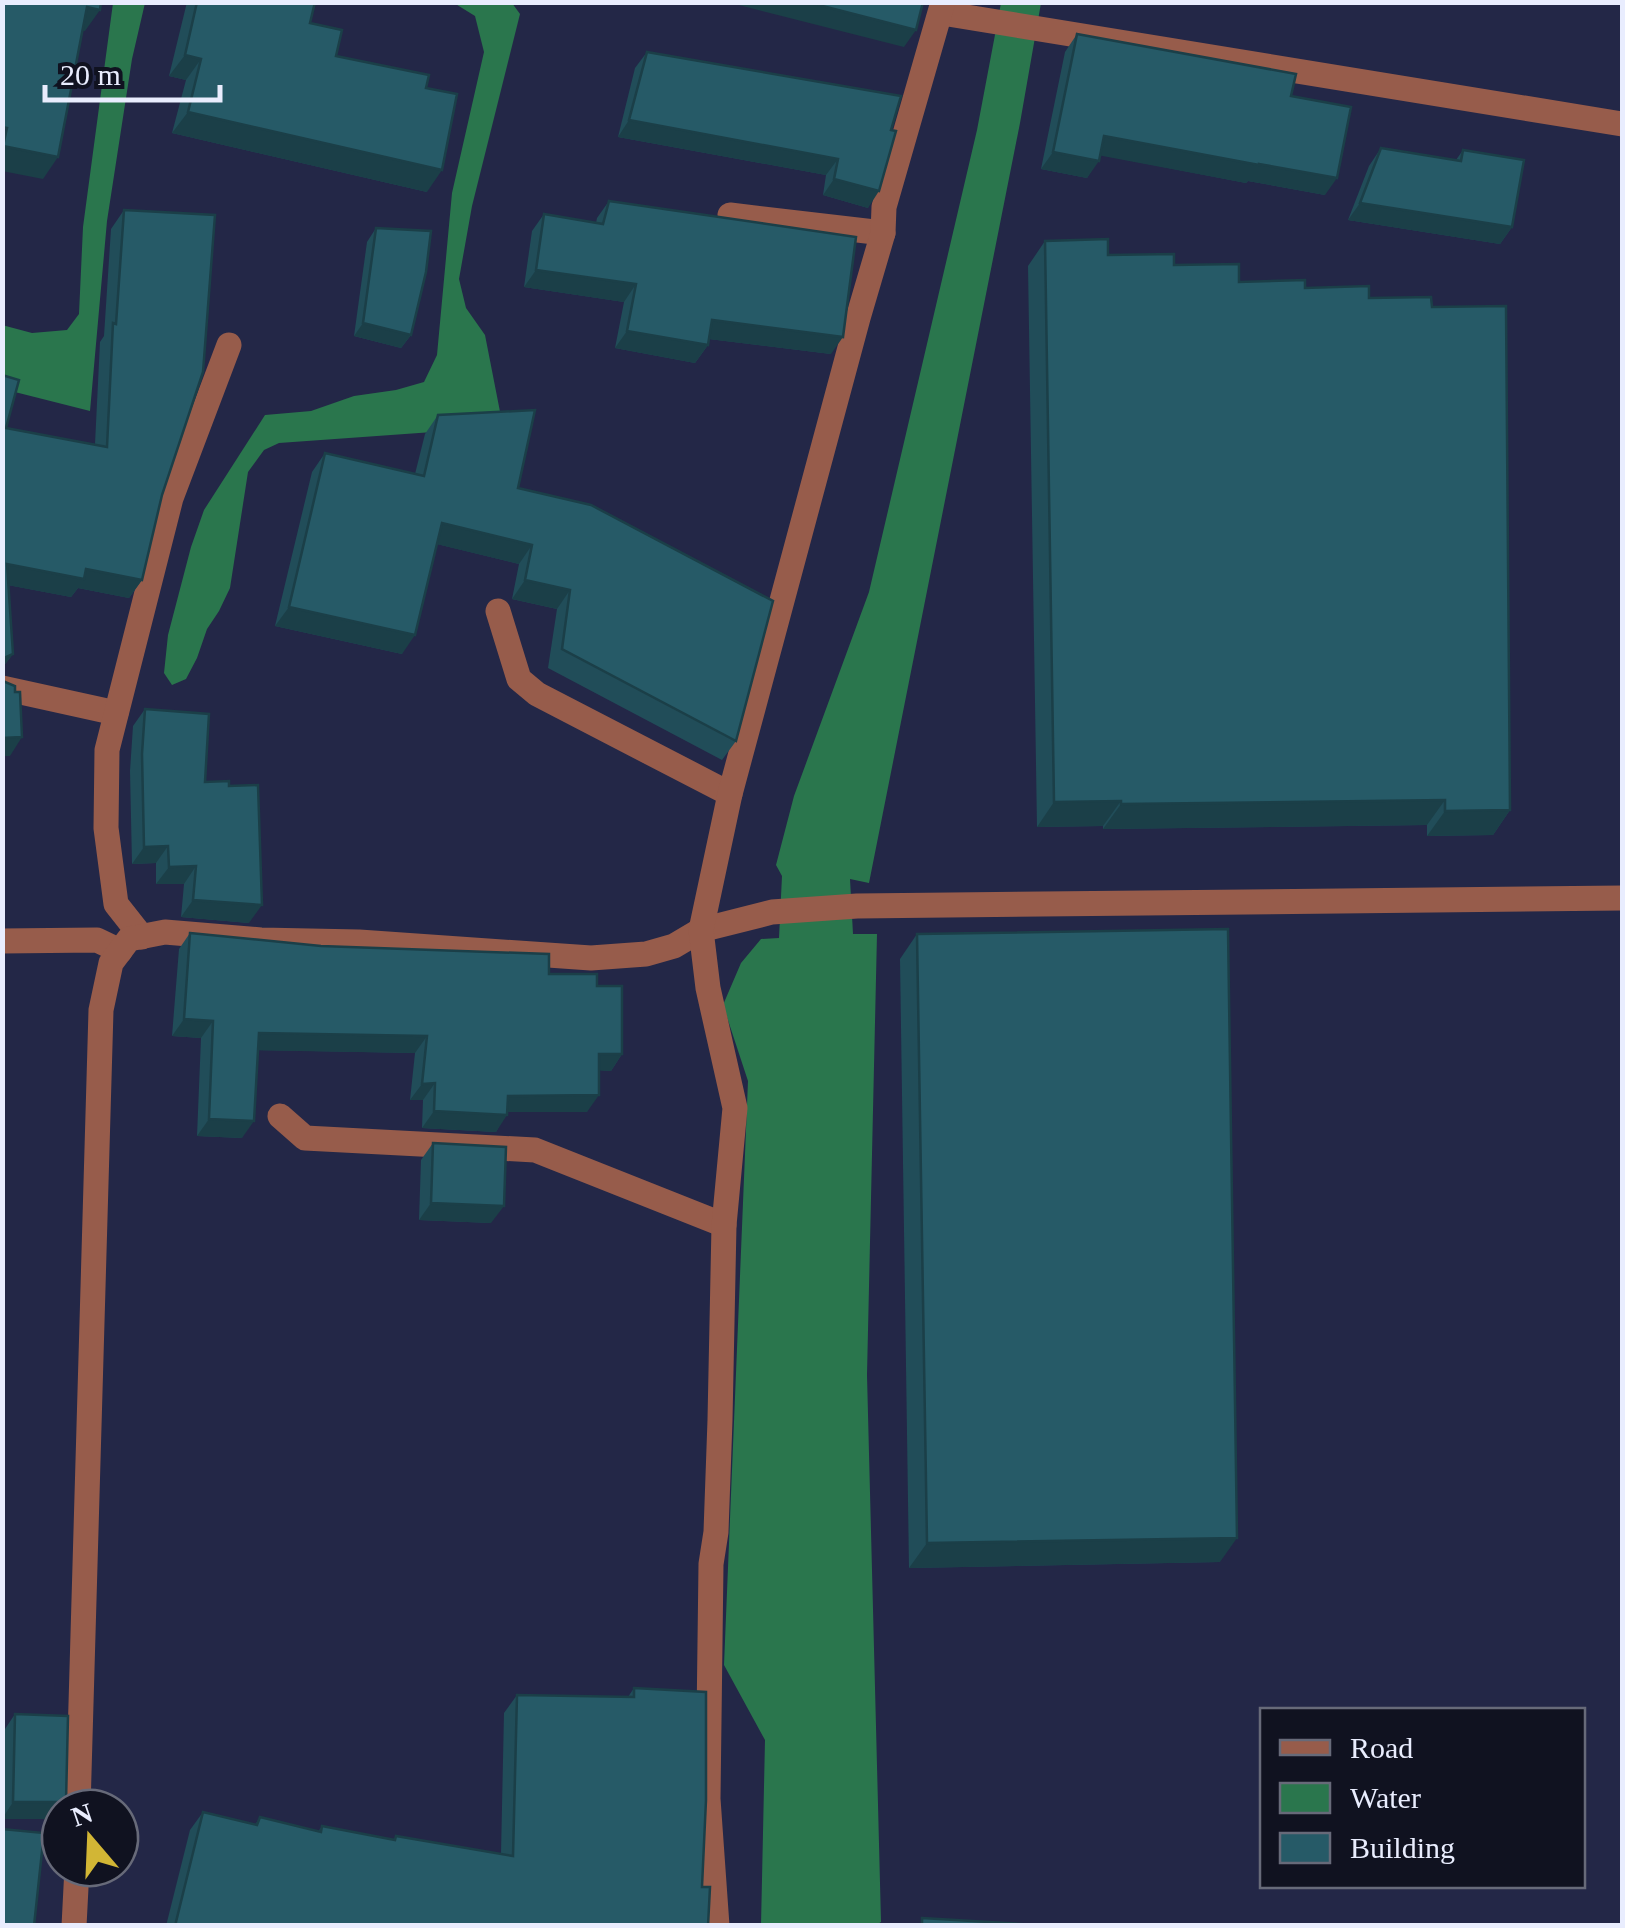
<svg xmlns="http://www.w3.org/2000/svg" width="1625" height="1928" font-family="Georgia,serif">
<rect width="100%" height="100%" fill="#232747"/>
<g fill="#2a764d">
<path d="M113 3H145L132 59 107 221 90 411 3 389 2 325 32 333 67 330 79 314 83 227Z"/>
<path d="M454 3H512L520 14 472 206 459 279 466 308 485 335 503 427 279 443 264 450 248 472 230 588 219 611 207 629 197 658 186 679 172 685 164 673 168 635 191 547 204 510 265 415 311 411 354 396 396 390 424 382 437 355 452 193 484 52 475 16Z"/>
<path d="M1001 3H1041L1020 123 869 883 850 879 853 934H877L867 1375 881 1922 876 1925H761L765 1740 724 1665 748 1081 723 1005 741 963 761 939 779 938 782 876 776 865 794 796 869 592 977 130Z"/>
</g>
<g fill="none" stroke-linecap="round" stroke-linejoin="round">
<g stroke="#975c4b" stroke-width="25">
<path d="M730 215 883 233"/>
<path d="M498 611 519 679 537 694 730 794"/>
<path d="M2 688 116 713"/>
<path d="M142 937 116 904 106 828 107 750 171 498 229 345"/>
<path d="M2 941 97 940 120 951"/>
<path d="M280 1116 305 1138 535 1150 724 1225"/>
</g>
<g stroke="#975c4b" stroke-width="25">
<path d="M942 13 1622 124"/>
<path d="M78 1808 101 1010 111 963 129 939 165 932 261 940 359 942 591 958 646 954 674 946 701 930 772 912 857 906 1622 898"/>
<path d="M74 1926 77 1868"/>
<path d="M717 1926 708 1799 711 1564 716 1532 720 1420 724 1225 735 1108 708 988 701 930 730 794 858 318 883 233 884 207 943 2"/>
</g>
</g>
<g fill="#214d59">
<path d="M187 2H315L310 23 336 56 426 88 427 192 172 133 186 80 169 76Z"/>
<path d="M1077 34 1291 96 1325 195 1248 181 1246 183 1101 155 1087 178 1041 169 1065 52Z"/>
<path d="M647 52 891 130 868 208 823 195 826 175 618 137 635 68Z"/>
<path d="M1381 148 1456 160 1463 150 1512 227 1500 244 1348 220 1369 166Z"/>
<path d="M609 201 831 354 709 339 708 345 695 363 615 348 624 302 524 287 532 231 544 214 596 223 597 218Z"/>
<path d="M124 210 162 495 142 580 129 598 78 588 71 597 8 585 13 654 2 668V375L6 428 95 444 100 342 104 336 111 229Z"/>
<path d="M376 228 411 335 401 348 354 336 367 242Z"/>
<path d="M1045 241 1108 255 1174 265 1239 282 1305 288 1432 307 1510 810 1493 835 1427 836V825L1103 829V826L1037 827 1028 266Z"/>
<path d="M438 415 518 488 736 741 722 760 548 668 557 609 512 599 519 564 437 544 402 654 275 626 312 472 325 453 415 474 425 434Z"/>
<path d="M145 709 205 782 249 923 181 917 184 884H156V863L132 864 130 771 133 726Z"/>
<path d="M190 933 549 974 597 986 622 1054 611 1071 599 1070 587 1112H507L496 1132 422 1128 423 1100H410L415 1053 258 1050 242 1138 197 1136 201 1038 172 1036 179 949Z"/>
<path d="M917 934 1220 1562 909 1568 900 959Z"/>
<path d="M433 1143 491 1223 419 1220 421 1160Z"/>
<path d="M634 1688 702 1887 708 1926H166L190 1830 203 1812 255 1825 260 1817 318 1832 322 1826 393 1840 396 1836 501 1854 504 1713 517 1695 628 1697Z"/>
<path d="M15 1714 60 1808V1811L54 1819H2L3 1732Z"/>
</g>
<g fill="#1b3f48">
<path d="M727 2H807L916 30 904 47Z"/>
<path d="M87 7 100 10 85 31 72 29Z"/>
<path d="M185 55 201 59 186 80 169 76Z"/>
<path d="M188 112 442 170 427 192 172 133Z"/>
<path d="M629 120 838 159 826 175 618 137Z"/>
<path d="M1104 136 1337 178 1325 195 1248 181 1246 183 1092 154Z"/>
<path d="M3 146 58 157 43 179 2 171Z"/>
<path d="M1053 152 1099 161 1087 178 1041 169Z"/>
<path d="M834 179 879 191 868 208 823 195Z"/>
<path d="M1360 203 1512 227 1500 244 1348 220Z"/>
<path d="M536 270 636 284 624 302 524 287Z"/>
<path d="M712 320 843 337 831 354 700 338Z"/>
<path d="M363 323 411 335 401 348 354 336Z"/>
<path d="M627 331 708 345 695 363 615 348Z"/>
<path d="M442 523 532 545 519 564 428 542Z"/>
<path d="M7 564 86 569 142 580 129 598 78 588 71 597 2 584Z"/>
<path d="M525 580 570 590 557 609 512 599Z"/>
<path d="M289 607 415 635 402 654 275 626Z"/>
<path d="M13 654 2 668V659Z"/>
<path d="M22 737 10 756H2V738Z"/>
<path d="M1445 800 1427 825 1103 829 1121 804Z"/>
<path d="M1121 801 1103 826 1037 827 1054 802Z"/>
<path d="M1510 810 1493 835 1427 836 1445 811Z"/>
<path d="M168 846 156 863 132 864 144 847Z"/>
<path d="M196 866 184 884H156L169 867Z"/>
<path d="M193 900 262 905 249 923 181 917Z"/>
<path d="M184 1019 213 1021 201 1038 172 1036Z"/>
<path d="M259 1033 427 1036 415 1053 247 1050Z"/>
<path d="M599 1054H622L611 1071 587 1070Z"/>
<path d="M435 1083 423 1100H410L422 1084Z"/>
<path d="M599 1095 587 1112H496L508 1096Z"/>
<path d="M434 1111 507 1115 496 1132 422 1128Z"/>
<path d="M209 1119 254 1121 242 1138 197 1136Z"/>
<path d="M431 1203 504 1206 491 1223 419 1220Z"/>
<path d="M1237 1538 1220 1562 909 1568 927 1543Z"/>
<path d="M13 1802H66L62 1808H60V1811L54 1819H2Z"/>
</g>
<g fill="#265a67" stroke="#1b3f48" stroke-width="2.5">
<path d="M2 2H101L100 10 87 7 58 157 3 146 7 128 2 127Z"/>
<path d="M197 2H315L310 23 342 30 336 56 429 75 426 88 457 94 442 170 188 112 201 59 185 55Z"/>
<path d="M807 2H923L916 30Z"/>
<path d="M1077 34 1296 74 1291 96 1351 107 1337 178 1259 164V165L1104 136 1099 161 1053 152Z"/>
<path d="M647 52 901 96 891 130 896 131 879 191 834 179 838 159 629 120Z"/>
<path d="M1381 148 1461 161 1463 150 1524 160 1512 227 1360 203Z"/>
<path d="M609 201 856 237 843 337 712 320 708 345 627 331 636 284 536 270 544 214 603 224Z"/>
<path d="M124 210 215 215 203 372 162 495 142 580 86 569 84 579 7 564 13 654 2 659V375L19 380 6 428 107 447 113 323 116 324Z"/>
<path d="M376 228 431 231 426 272 411 335 363 323Z"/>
<path d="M1108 239V255L1174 254V265L1239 264V282L1305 280V288L1369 286V298L1431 297 1432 307 1506 306 1510 810 1445 811V800L1121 804V801L1054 802 1045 241Z"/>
<path d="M535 410 518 488 591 505 773 601 736 741 562 649 570 590 525 580 532 545 442 523 415 635 289 607 325 453 424 476 438 415Z"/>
<path d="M2 679 5 682 15 686V692H20L22 737 2 738Z"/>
<path d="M145 709 209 714 205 782 229 781V786L258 785 262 905 193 900 196 866 169 867 168 846 144 847 142 754Z"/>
<path d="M1228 929 1237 1538 927 1543 917 934Z"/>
<path d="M190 933 321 946 549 954V974H597V986H622V1054H599V1095L508 1096 507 1115 434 1111 435 1083 422 1084 427 1036 259 1033 254 1121 209 1119 213 1021 184 1019Z"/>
<path d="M433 1143 506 1147 504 1206 431 1203Z"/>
<path d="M634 1688 706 1692V1800L702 1887H710L708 1926H175L203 1812 257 1825 260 1817 321 1832 322 1826 395 1840 396 1836 513 1856 517 1695 634 1697Z"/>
<path d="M15 1714 68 1716 66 1802H13Z"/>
<path d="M2 1829 44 1833 34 1926H2Z"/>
<path d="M922 1918 1054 1926H922Z"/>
</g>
<rect width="1625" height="1928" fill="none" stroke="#e9edfe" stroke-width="10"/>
<rect x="1260" y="1708" width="325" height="180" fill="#101220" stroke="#676a79" stroke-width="2.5"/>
<rect x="1280" y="1740" width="50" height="15" fill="#975c4b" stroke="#676a79" stroke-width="2.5"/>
<text x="1350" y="1758" font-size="30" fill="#e9edfe">Road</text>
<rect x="1280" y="1783" width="50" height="30" fill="#2a764d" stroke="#676a79" stroke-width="2.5"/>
<text x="1350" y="1808" font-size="30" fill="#e9edfe">Water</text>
<rect x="1280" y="1833" width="50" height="30" fill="#265a67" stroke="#676a79" stroke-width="2.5"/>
<text x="1350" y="1858" font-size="30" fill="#e9edfe">Building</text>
<g transform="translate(90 1838) rotate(341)"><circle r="48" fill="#101220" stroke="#676a79" stroke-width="2.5"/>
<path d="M0-8L18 38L0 25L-18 38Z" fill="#d2b635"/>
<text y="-15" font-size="28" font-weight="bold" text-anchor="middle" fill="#e9edfe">N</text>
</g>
<path d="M45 85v15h175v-15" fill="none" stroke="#e9edfe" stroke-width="5"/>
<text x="60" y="85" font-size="30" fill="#e9edfe" stroke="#101220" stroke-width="8" paint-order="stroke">20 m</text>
</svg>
